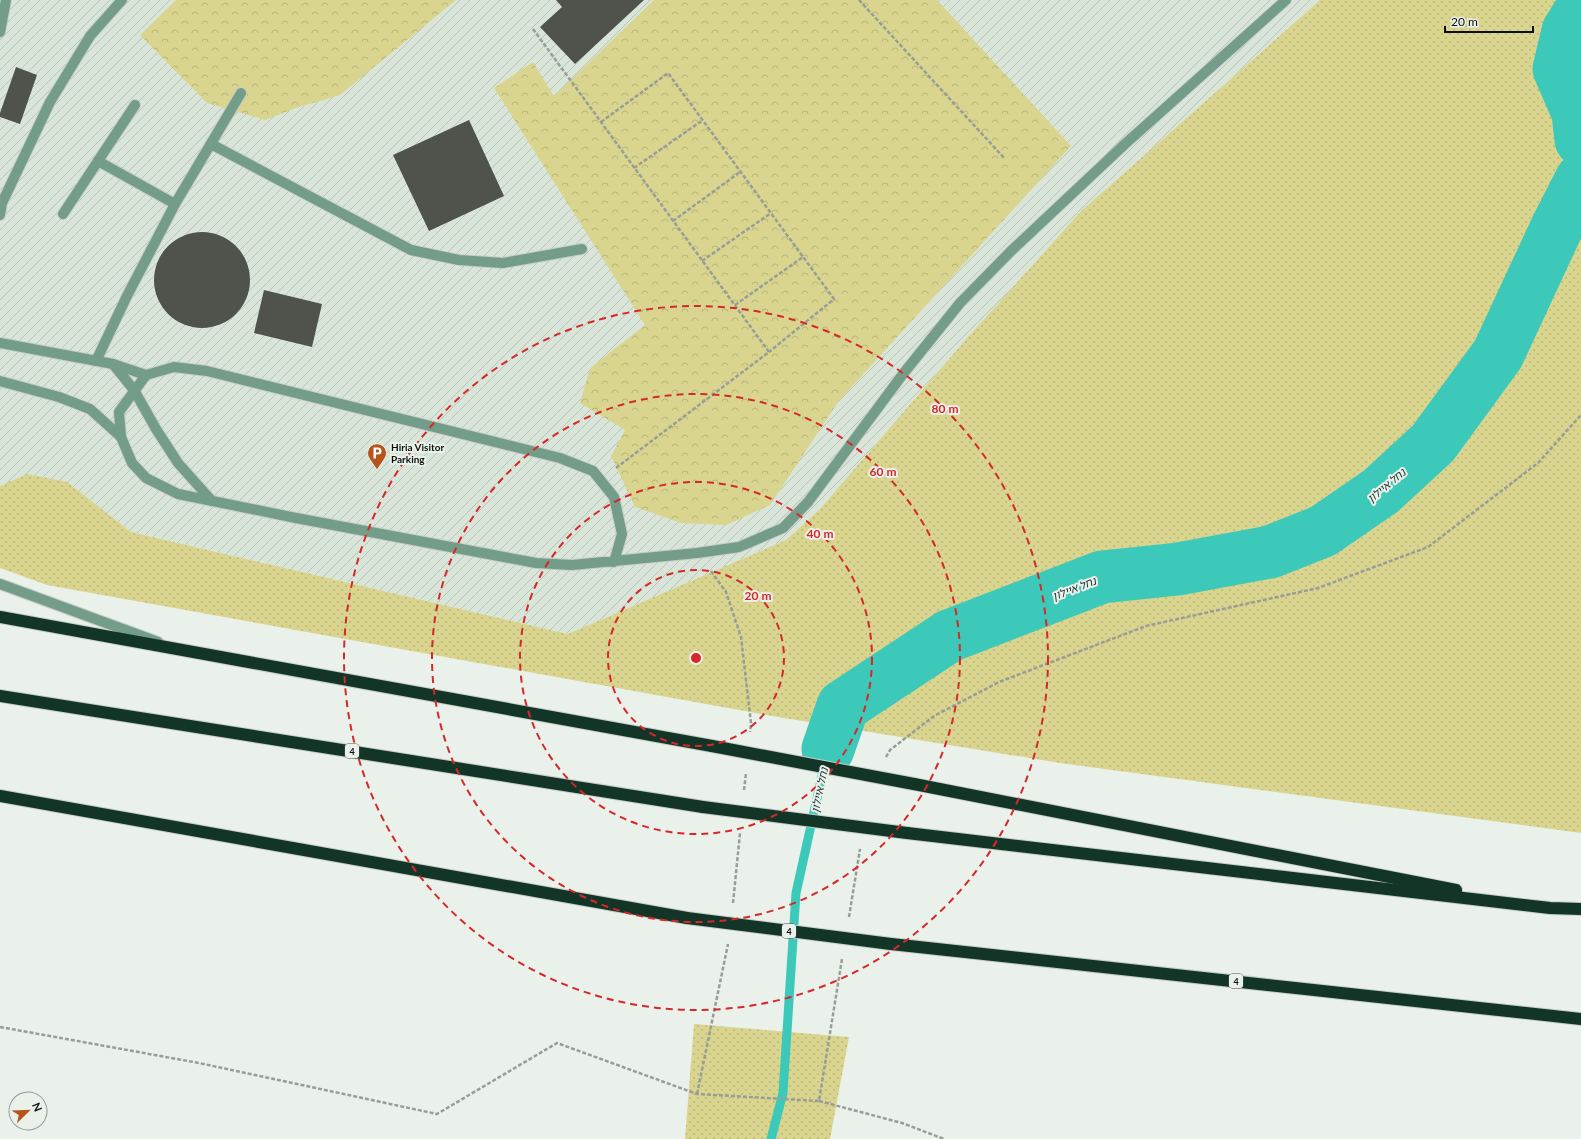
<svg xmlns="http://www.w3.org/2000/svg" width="1581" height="1139" font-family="Lato,'Noto Sans Hebrew',sans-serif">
<defs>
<pattern id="industrial-furrows" width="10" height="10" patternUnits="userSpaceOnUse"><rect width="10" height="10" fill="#d9e5d8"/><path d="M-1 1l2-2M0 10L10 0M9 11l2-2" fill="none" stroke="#b9c3b8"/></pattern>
<pattern id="grass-dots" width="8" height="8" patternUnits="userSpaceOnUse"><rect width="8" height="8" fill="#d9d58e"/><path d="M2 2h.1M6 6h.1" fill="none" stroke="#b9b679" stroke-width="1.8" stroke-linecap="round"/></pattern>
<pattern id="park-crowns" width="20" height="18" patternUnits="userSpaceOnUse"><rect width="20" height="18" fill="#d9d58e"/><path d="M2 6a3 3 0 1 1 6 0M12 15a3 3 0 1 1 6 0" fill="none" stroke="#b9b679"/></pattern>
</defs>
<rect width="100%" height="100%" fill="#eaf1ea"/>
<path fill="url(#industrial-furrows)" d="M0 0H1320L1081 211 967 338 820 509 786 540 568 634 131 532 0 509Z"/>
<g fill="url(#grass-dots)">
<path d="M1320 0H1581V833L1060 763 772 716 47 585 0 568V486L27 474 67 482 131 532 568 634 786 540 820 509 967 338 1081 211Z"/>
<path d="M694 1024 849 1037 830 1139H685Z"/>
</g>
<g fill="url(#park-crowns)">
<path d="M176 0H456L340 95 296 108 265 120 207 103 140 35Z"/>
<path d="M654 0H937L1071 146 838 402 770 505 726 525 681 523 635 507 611 456 625 430 580 403 590 368 645 325 494 88 533 62 554 96Z"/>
</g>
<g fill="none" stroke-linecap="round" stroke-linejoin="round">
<path stroke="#3dc9ba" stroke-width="9" d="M771 1139 783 1093 796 893 828 749"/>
<g stroke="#3dc9ba" stroke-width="53">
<path d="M1581 10 1568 31 1559 69 1578 113 1581 140"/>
<path d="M828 749 843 706 949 636 1102 577 1178 569 1270 552 1323 531 1381 491 1433 443 1498 354 1558 225 1581 180"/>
</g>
</g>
<g fill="#50534c">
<path d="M556 0H644L575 64 540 27 562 7Z"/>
<path d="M16 67 37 75 20 124 0 117V113Z"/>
<path d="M469 120 504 196 429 231 393 155Z"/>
<circle cx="202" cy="280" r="48"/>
<path d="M264 290 322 304 312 347 254 333Z"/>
</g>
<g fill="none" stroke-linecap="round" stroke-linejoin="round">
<g stroke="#c7cdc7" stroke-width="12">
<g id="lane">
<path d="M211 144 411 250 459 260 503 263 582 249"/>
<path d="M98 161 175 204"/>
<path d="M63 214 135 105"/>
<path d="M96 361 127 296 175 204 241 93"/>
</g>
</g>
<g stroke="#c7cdc7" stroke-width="12">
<g id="street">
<path d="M0 32 6 0"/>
<path d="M0 215 2 203 50 102 90 36 122 0"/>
<path d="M0 343 113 364 146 375"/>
<path d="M113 364 134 390 156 429 178 463 212 501"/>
<path d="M0 381 59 397 90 409 121 437"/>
<path d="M614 562 622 534 614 497 593 471 560 458 207 371 174 367 146 375 119 412 121 437 132 463 146 478 178 494 296 518 536 563 572 565 697 553 739 547 783 528 808 502 903 374 960 303 1011 251 1125 144 1286 0"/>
<path d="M0 584 158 642"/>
</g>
</g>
<g stroke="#c7cdc7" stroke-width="14">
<g id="highway">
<path d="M0 617 712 746"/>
<path d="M0 696 703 807"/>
<path d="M914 784 1456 890"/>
<path d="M0 796 687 918"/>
<path d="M907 833 1550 908 1581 909"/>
<path d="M891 944 1581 1019"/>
</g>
</g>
<g stroke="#989d98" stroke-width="2.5" stroke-dasharray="4 2" stroke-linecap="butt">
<path d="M859 0 1005 159"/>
<path d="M533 29 769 352 616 468"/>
<path d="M601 122 668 73 834 299 769 352"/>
<path d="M634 168 703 120"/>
<path d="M673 221 740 172"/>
<path d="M702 261 771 213"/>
<path d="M735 305 803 257"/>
<path d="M711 571 726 592 741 637 751 723 750 732"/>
<path d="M886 757 890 750 934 716 999 682 1146 626 1318 588 1428 547 1538 463 1581 415"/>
<path d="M744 790 746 773"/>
<path d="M733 903 740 833"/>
<path d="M849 917 860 849"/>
<path d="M0 1027 199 1063 437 1114 557 1043 697 1094 819 1101 842 959"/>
<path d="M697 1094 728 944"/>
<path d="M819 1101 902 1123 944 1139"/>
</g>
<use href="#lane" stroke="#739c89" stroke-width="10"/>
<use href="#street" stroke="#739c89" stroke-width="10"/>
<use href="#highway" stroke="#133528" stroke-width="12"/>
<g stroke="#c7cdc7" stroke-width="14" stroke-linecap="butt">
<g id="highway-bridge">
<path d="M712 746 914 784"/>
<path d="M703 807 907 833"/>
<path d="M687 918 891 944"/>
</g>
</g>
<use href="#highway-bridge" stroke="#133528" stroke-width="12"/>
</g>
<g fill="none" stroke="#d62828" stroke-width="2" stroke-dasharray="7 5">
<circle cx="696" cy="658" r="88"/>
<circle cx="696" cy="658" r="176"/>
<circle cx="696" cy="658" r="264"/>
<circle cx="696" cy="658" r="352"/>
</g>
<defs>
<g id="parking-pin" transform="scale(1)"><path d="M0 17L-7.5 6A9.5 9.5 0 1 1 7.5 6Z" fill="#b6531b" stroke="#eaf1ea"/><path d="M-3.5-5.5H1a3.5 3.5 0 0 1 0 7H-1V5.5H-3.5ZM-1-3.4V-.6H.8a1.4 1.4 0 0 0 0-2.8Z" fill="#fff"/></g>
</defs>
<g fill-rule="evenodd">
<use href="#parking-pin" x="377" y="453"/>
</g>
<g text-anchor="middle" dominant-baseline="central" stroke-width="4" stroke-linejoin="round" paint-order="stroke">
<g fill="#eaf1ea" stroke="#4f534f" stroke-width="1">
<rect x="345" y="744" width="14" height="14" rx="3"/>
<rect x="782" y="924" width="14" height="14" rx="3"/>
<rect x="1229" y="974" width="14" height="14" rx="3"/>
</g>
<g font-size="9" font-weight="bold" fill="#0d0f0d">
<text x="352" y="751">4</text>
<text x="789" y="931">4</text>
<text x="1236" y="981">4</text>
</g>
<g font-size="10" font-weight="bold" fill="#0d0f0d" stroke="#eaf1ea" text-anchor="start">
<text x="391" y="447">Hiria Visitor<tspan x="391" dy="12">Parking</tspan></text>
</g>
<g font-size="11" font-style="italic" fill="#1a312d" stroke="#eaf1ea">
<text transform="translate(1386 485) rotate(-40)">נחל איילון</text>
<text transform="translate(1074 588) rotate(-21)">נחל איילון</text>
<text transform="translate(819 790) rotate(-78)">נחל איילון</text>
</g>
</g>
<circle cx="696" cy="658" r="6" fill="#d62828" stroke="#eaf1ea" stroke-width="2"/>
<g font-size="12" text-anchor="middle" font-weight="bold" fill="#d62828" stroke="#eaf1ea" stroke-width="4" stroke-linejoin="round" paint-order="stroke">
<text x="945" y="413">80 m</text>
<text x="883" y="476">60 m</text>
<text x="820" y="538">40 m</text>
<text x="758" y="600">20 m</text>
</g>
<g transform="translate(28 1111) rotate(67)"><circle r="19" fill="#eaf1ea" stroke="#929792"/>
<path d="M0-3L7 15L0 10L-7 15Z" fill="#b6531b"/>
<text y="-6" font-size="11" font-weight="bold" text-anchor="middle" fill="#0d0f0d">N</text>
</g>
<path d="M1445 26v6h88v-6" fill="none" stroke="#0d0f0d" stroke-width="2"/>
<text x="1451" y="26" font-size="12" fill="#0d0f0d" stroke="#eaf1ea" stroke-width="3" paint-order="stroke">20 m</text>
</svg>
